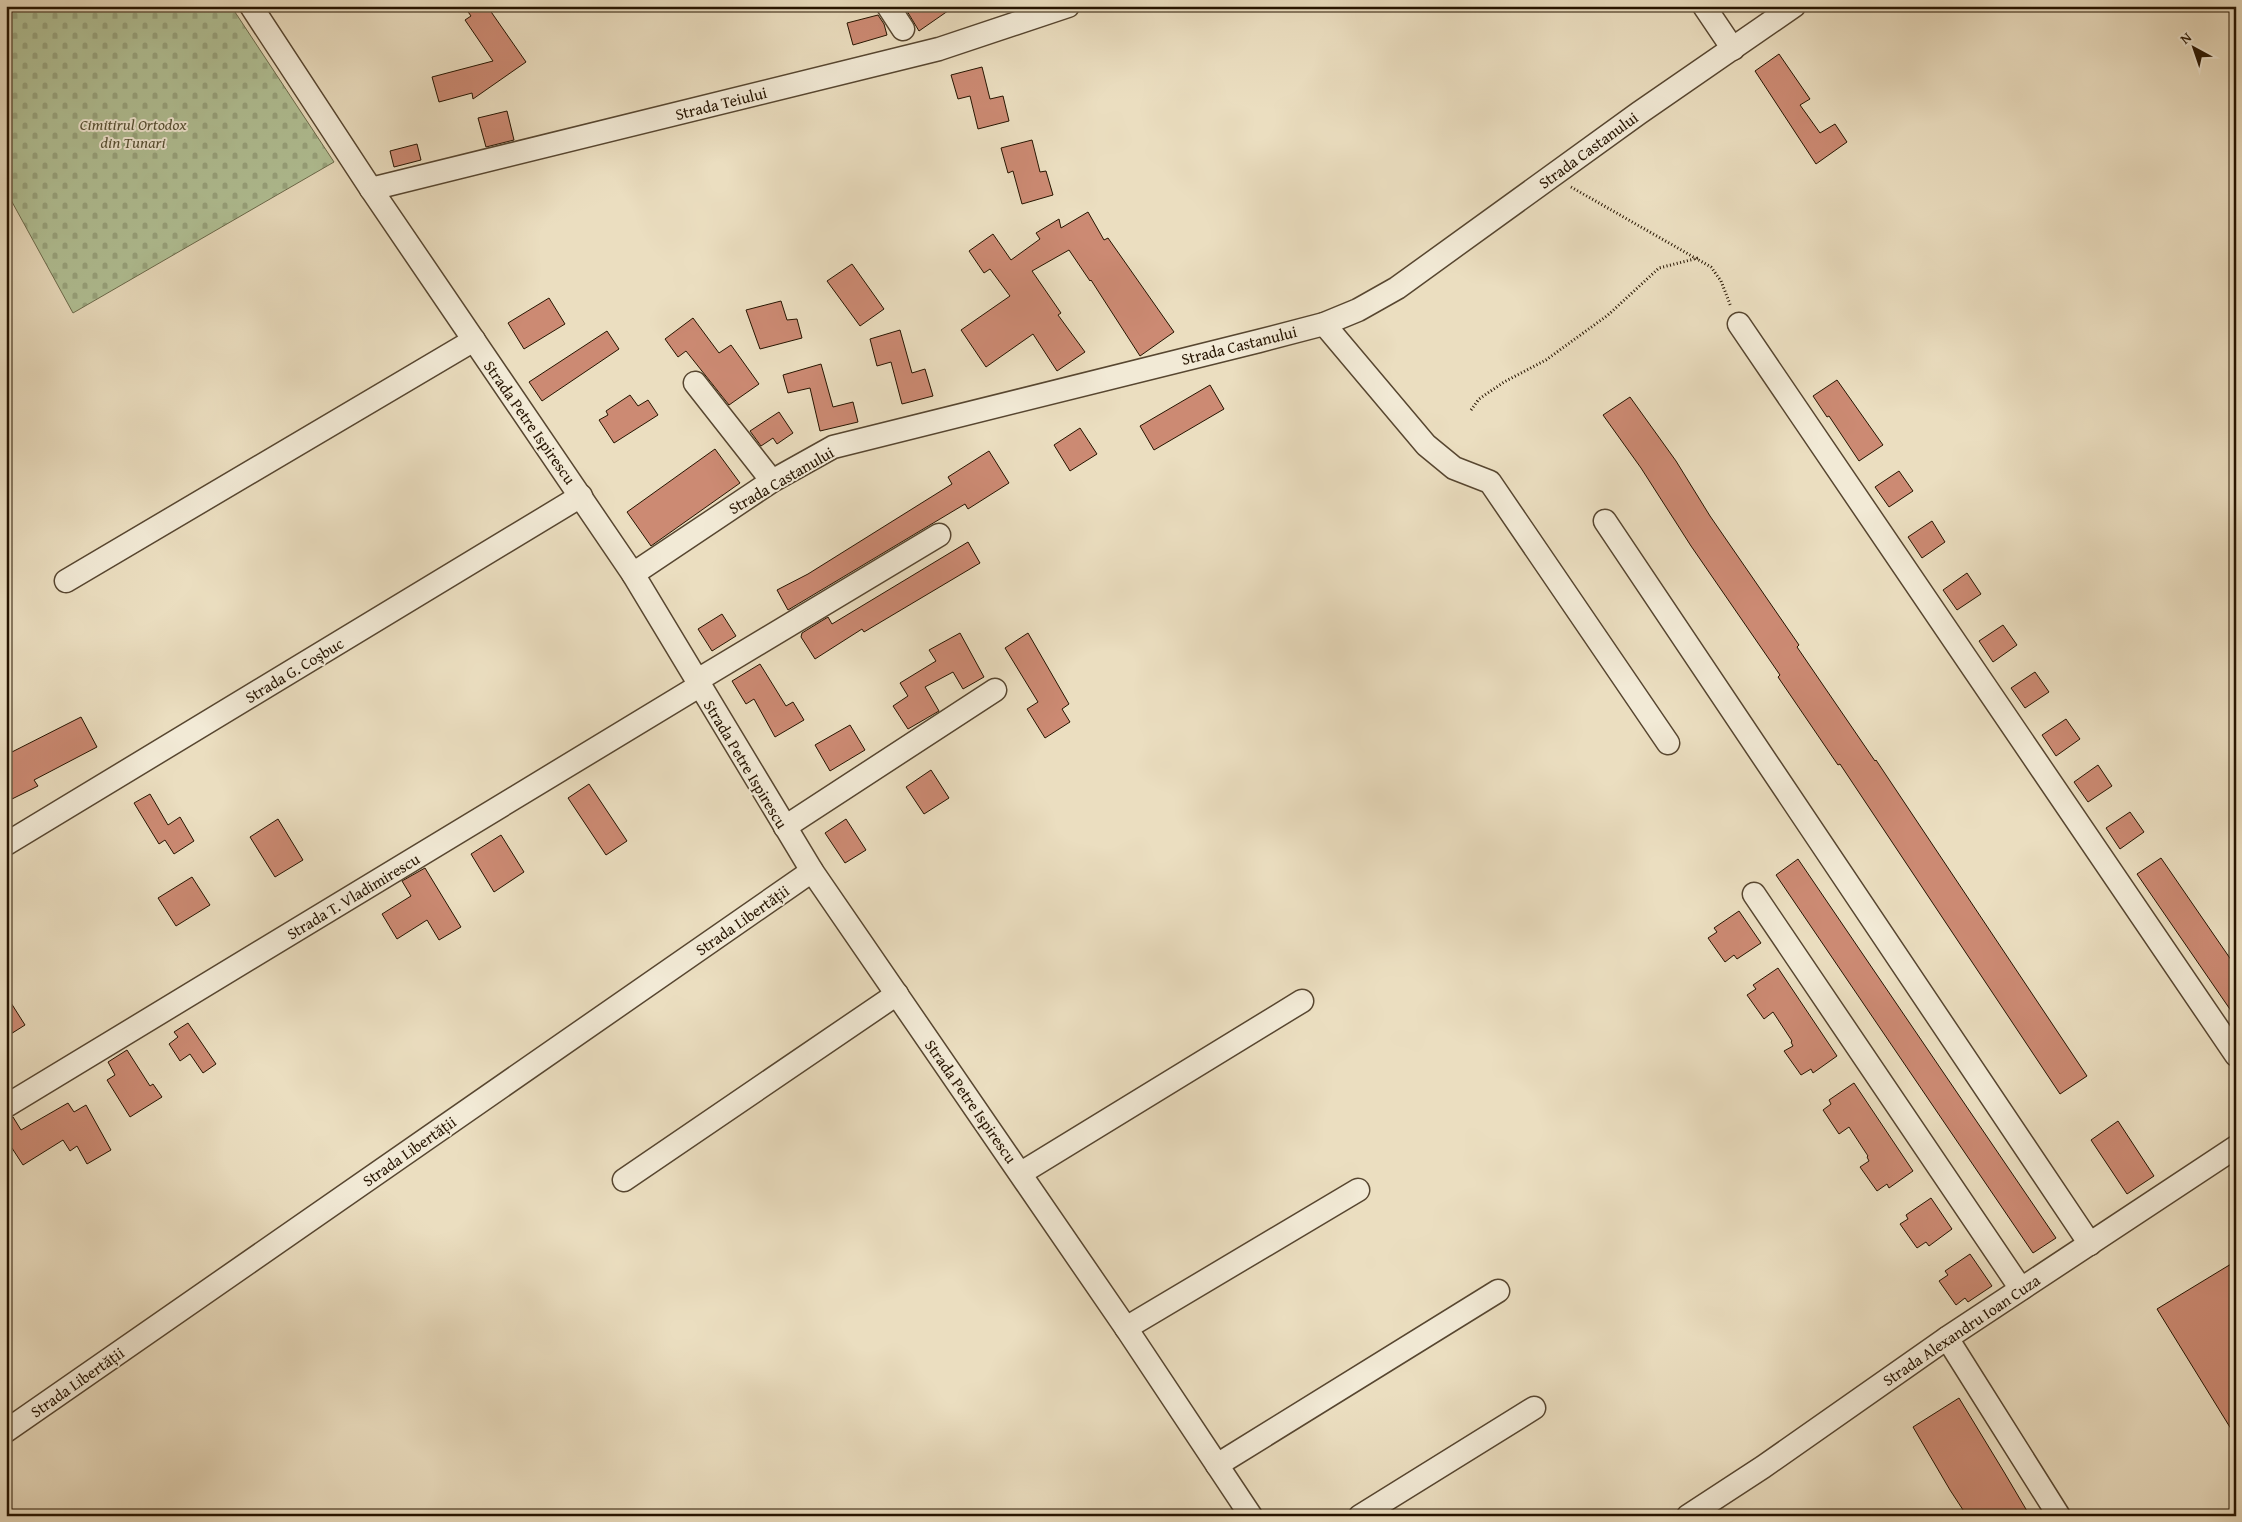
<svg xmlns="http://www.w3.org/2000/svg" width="2242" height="1522" font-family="'Gentium Book Plus',serif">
<defs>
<pattern id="cemetery-stones" width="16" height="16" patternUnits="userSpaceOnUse" patternTransform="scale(1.25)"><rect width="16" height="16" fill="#b2c297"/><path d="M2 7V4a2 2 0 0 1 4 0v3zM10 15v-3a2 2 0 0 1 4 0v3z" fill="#99a680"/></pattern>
</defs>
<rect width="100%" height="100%" fill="#ebdec0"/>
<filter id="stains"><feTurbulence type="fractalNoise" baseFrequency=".004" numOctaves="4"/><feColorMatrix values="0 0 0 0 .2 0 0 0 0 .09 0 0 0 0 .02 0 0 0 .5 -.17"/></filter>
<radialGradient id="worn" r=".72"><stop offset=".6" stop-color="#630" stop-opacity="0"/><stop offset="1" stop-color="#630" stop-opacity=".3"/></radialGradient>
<path fill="url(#cemetery-stones)" stroke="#6c6b4c" d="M6 6H231L334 162 73 313 6 191Z"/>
<g fill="#cc8a73" stroke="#261400">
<path d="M464 6H487L526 62 473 99 472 93 439 102 432 77 493 61 465 20 471 16Z"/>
<path d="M904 6H955L919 31Z"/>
<path d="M878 15 884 24 887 35 853 45 847 23Z"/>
<path d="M1779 54 1810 99 1800 105 1820 133 1835 124 1847 142 1816 164 1755 71Z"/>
<path d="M982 67 990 99 1003 96 1009 121 978 129 970 96 958 99 951 75Z"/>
<path d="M507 111 514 140 486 147 478 118Z"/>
<path d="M1032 140 1040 172 1046 171 1053 195 1022 204 1013 171 1008 173 1001 148Z"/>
<path d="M417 144 421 160 394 167 390 151Z"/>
<path d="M1088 212 1104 240 1108 238 1174 332 1140 356 1091 280 1090 281 1069 250 1032 271 1061 313 1058 315 1085 352 1057 371 1033 334 986 367 961 330 1010 296 990 269 984 273 969 251 993 234 1011 260 1040 239 1036 233 1059 219 1061 228Z"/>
<path d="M852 264 884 309 860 326 827 281Z"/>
<path d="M549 298 565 324 524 349 508 323Z"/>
<path d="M781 301 787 320 797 319 802 338 760 349 746 310Z"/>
<path d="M693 318 719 353 731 345 759 384 729 405 686 351 678 357 665 339Z"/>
<path d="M900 330 912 373 925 369 933 396 902 404 891 362 877 366 870 339Z"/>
<path d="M607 331 619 349 542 401 529 382Z"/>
<path d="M821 364 833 407 853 402 858 422 820 431 810 388 788 393 783 375Z"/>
<path d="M1837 380 1883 445 1859 461 1829 416 1827 417 1813 396Z"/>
<path d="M1210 385 1224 409 1154 450 1140 426Z"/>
<path d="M630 395 638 406 648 400 658 415 614 443 599 420 608 415 606 411Z"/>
<path d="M1630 397 1676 461 1710 516 1799 645 1797 647 1875 761 1876 760 2087 1076 2060 1094 1840 764 1838 765 1778 677 1780 675 1691 546 1641 468 1603 415Z"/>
<path d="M779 412 793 433 777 444 773 438 761 446 750 431Z"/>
<path d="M1080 428 1097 454 1070 471 1054 445Z"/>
<path d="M715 449 740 483 651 546 627 512Z"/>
<path d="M989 451 1009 483 968 509 965 504 788 610 777 590 808 574 952 484 948 477Z"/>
<path d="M1899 471 1913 491 1889 507 1875 487Z"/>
<path d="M1932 521 1945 542 1922 558 1908 537Z"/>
<path d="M968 542 980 563 864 632 862 629 815 659 801 637 802 633 828 617 832 624Z"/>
<path d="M1967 573 1981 594 1957 610 1943 590Z"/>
<path d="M722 614 736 636 712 651 698 629Z"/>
<path d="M2003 625 2017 645 1993 662 1979 641Z"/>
<path d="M960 633 984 677 963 689 953 672 925 687 939 711 908 729 893 706 908 696 900 683 936 661 929 650Z"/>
<path d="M1028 633 1069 704 1062 709 1070 722 1045 738 1027 709 1038 702 1005 648Z"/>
<path d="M760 664 786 706 793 702 804 720 775 737 754 699 746 704 732 681Z"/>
<path d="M2035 672 2049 692 2025 708 2011 688Z"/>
<path d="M81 717 97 747 34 780 38 786 12 799 6 787V755Z"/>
<path d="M2066 719 2080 739 2056 756 2042 735Z"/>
<path d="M850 725 865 750 830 771 815 745Z"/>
<path d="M2098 765 2112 786 2088 802 2074 782Z"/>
<path d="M931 770 949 798 924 814 906 787Z"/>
<path d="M589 784 627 841 606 855 568 798Z"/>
<path d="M150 794 168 825 180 817 194 841 174 854 165 840 159 844 134 803Z"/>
<path d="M2130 812 2144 832 2120 849 2106 828Z"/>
<path d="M278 819 303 860 275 877 250 837Z"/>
<path d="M846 819 866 850 845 863 825 833Z"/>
<path d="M501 835 524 872 494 892 471 854Z"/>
<path d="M2161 858 2236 967V1018L2137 874Z"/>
<path d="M1798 859 2056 1238 2033 1253 1776 875Z"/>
<path d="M425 868 461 927 439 940 427 920 397 939 382 914 411 896 402 881Z"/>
<path d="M192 877 210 905 176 926 158 898Z"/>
<path d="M1739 911 1761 943 1737 959 1734 955 1725 962 1708 938 1717 932 1714 928Z"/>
<path d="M1778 968 1837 1056 1813 1073 1811 1069 1801 1075 1784 1051 1793 1046 1791 1042 1792 1041 1773 1012 1764 1019 1747 995 1756 989 1753 985Z"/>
<path d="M6 995 25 1025 6 1037Z"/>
<path d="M188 1023 216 1064 203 1073 190 1054 180 1061 169 1044 178 1037 174 1032Z"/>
<path d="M127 1050 150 1086 153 1084 162 1097 130 1117 107 1080 115 1075 108 1062Z"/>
<path d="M1854 1083 1913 1171 1889 1188 1887 1184 1877 1191 1860 1167 1869 1161 1867 1157 1868 1156 1849 1127 1839 1134 1823 1110 1831 1104 1829 1100Z"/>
<path d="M68 1103 74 1112 86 1105 111 1150 87 1164 77 1146 70 1151 63 1140 23 1165 6 1139V1119L13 1117 21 1130Z"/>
<path d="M2118 1121 2154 1176 2127 1194 2091 1140Z"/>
<path d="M1931 1198 1952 1229 1929 1246 1926 1242 1917 1248 1900 1224 1908 1219 1906 1215Z"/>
<path d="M1970 1254 1992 1286 1968 1302 1965 1298 1956 1305 1939 1281 1948 1275 1945 1271Z"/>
<path d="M2236 1261V1437L2157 1309Z"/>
<path d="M1959 1398 2004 1472 2030 1516H1967L1950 1490 1913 1427Z"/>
</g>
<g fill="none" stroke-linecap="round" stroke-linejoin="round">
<g stroke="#574630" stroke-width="25">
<g id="minor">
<path d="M251 6 371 189 633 574 812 871 1126 1328 1251 1516"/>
<path d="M888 6 903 29"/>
<path d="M1704 6 1733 49"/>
<path d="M371 189 939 49 1068 6"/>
<path d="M1324 324 1426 445 1454 468 1490 482 1668 743"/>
<path d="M1739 324 2236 1055"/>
<path d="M695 383 772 481"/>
<path d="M1605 521 2090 1244"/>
<path d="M633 574 772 481 833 447 1259 341 1324 324 1358 310 1397 288 1639 113 1794 6"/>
<path d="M66 581 474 340"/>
<path d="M696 681 939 535"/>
<path d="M785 827 995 690"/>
<path d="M6 844 581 496"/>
<path d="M1754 894 2021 1289"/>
<path d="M6 1106 699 686"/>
<path d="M1021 1173 1302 1001"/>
<path d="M624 1180 897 994"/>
<path d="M1126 1328 1358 1190"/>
<path d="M1947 1338 2059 1516"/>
<path d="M6 1431 812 871"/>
<path d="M1217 1465 1498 1291"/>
<path d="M1360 1516 1534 1408"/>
<path d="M1688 1516 1763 1467 1947 1338 2236 1147"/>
</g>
</g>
<g stroke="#261400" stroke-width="3" stroke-dasharray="1 2.5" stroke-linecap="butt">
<path d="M1571 187 1711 267 1721 281 1731 307"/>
<path d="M1471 410 1479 399 1504 382 1546 360 1608 315 1659 268 1698 258"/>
</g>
<use href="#minor" stroke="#f2ead6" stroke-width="22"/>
</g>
<g text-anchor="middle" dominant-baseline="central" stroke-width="4" stroke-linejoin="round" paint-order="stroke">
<g font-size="16" fill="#261400" stroke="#f2ead6">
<text transform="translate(721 103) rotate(-14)">Strada Teiului</text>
<text transform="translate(1588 150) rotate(-36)">Strada Castanului</text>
<text transform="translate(1239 345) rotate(-14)">Strada Castanului</text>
<text transform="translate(530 422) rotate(55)">Strada Petre Ispirescu</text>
<text transform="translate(781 480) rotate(-30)">Strada Castanului</text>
<text transform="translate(294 670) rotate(-31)">Strada G. Coșbuc</text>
<text transform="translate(746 764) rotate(59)">Strada Petre Ispirescu</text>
<text transform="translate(353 896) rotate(-31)">Strada T. Vladimirescu</text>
<text transform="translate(742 920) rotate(-35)">Strada Libertății</text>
<text transform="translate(971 1101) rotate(55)">Strada Petre Ispirescu</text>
<text transform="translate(409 1151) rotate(-35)">Strada Libertății</text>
<text transform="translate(1961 1330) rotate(-34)">Strada Alexandru Ioan Cuza</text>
<text transform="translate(77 1382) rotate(-35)">Strada Libertății</text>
</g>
<g font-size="16" font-style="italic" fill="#575135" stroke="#f2ead6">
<text x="133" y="124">Cimitirul Ortodox<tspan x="133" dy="18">din Tunari</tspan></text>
</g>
</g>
<rect width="2242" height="1522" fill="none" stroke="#ebdec0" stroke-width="25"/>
<rect x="8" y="8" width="2227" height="1507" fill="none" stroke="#261400" stroke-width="2.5"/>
<rect x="12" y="12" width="2217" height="1497" fill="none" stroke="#261400"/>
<g transform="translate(2194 48) rotate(320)" stroke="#f2ead6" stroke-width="4" paint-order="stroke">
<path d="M0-4L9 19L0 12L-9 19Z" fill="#261400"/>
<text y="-8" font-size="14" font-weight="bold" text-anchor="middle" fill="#261400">N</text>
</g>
<rect width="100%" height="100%" filter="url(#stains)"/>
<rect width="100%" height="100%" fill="url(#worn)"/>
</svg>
